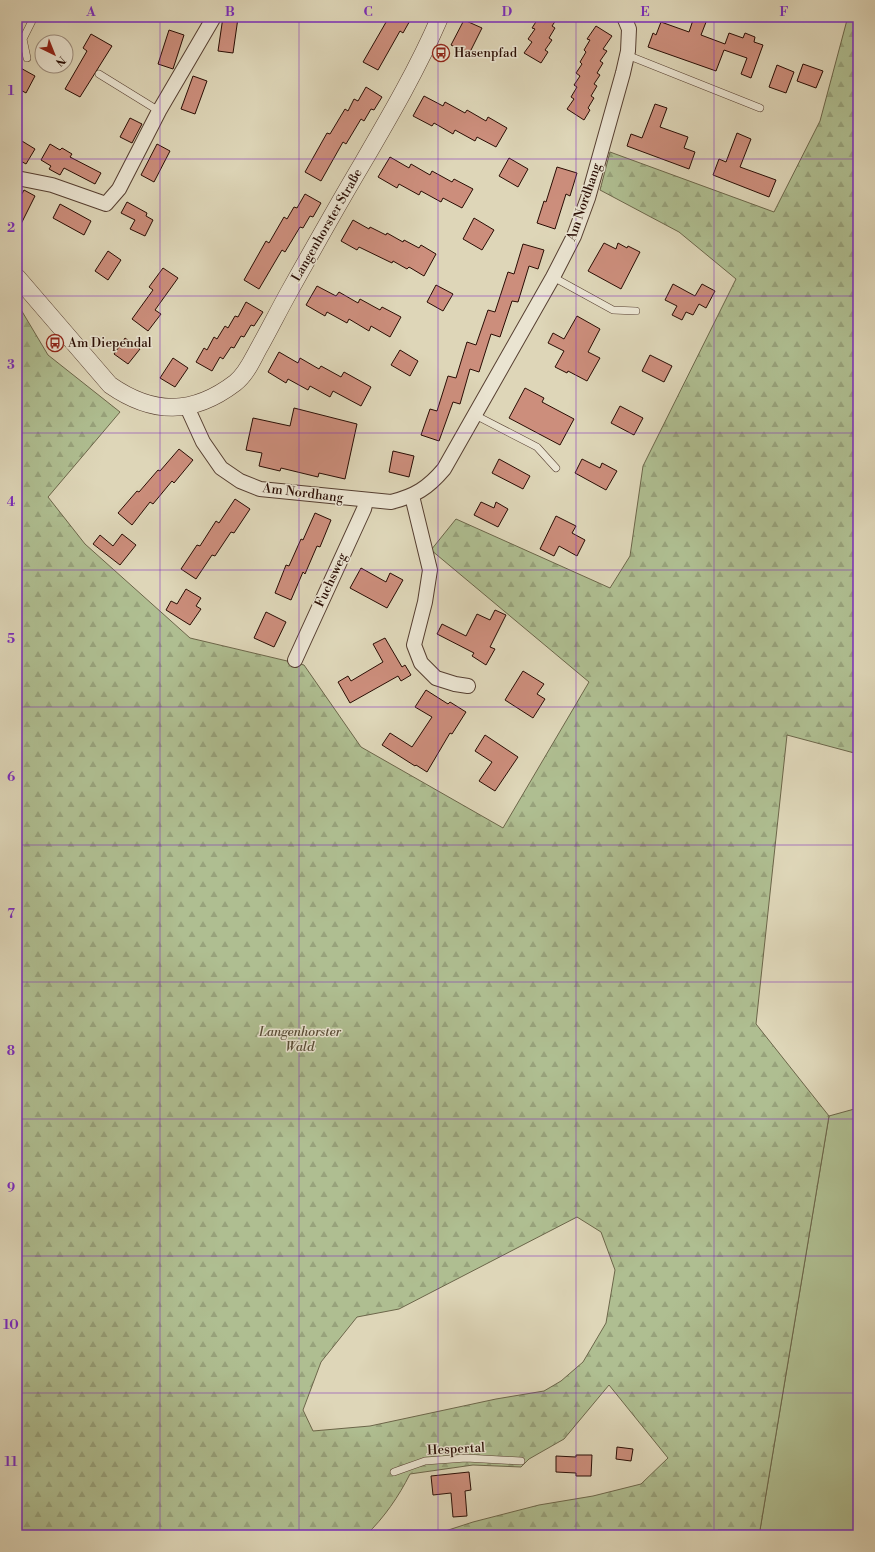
<svg xmlns="http://www.w3.org/2000/svg" width="875" height="1552" font-family="'Libre Bodoni',serif">
<defs>
<pattern id="forest-firs" width="22" height="20" patternUnits="userSpaceOnUse"><rect width="22" height="20" fill="#afbe91"/><path d="M5 1l3.5 6h-7zM16 11l3.5 6h-7z" fill="#97a27b"/></pattern>
</defs>
<rect width="100%" height="100%" fill="#ded6b8"/>
<filter id="stains"><feTurbulence type="fractalNoise" baseFrequency=".005" numOctaves="4"/><feColorMatrix values="0 0 0 0 .2 0 0 0 0 .09 0 0 0 0 .02 0 0 0 .5 -.17"/></filter>
<radialGradient id="worn" r=".72"><stop offset=".6" stop-color="#630" stop-opacity="0"/><stop offset="1" stop-color="#630" stop-opacity=".3"/></radialGradient>
<path fill="#afbe91" stroke="#6c664a" d="M858 1108V1535H715L717 1530H760L829 1116Z"/>
<path fill="url(#forest-firs)" stroke="#6c664a" fill-rule="evenodd" d="M829 17H858V754L787 735 756 1024 829 1116 760 1530H718L715 1535H433L473 1522 539 1505 593 1496 641 1484 668 1458 609 1385 564 1439 529 1459 521 1467 473 1465 410 1474C399 1496 384 1518 366 1535H17V303L48 355 120 412 48 497 85 544 190 638 304 665 361 747 503 828 589 682 431 550 456 519 610 588 630 556 643 466 736 279 679 232 600 190 610 152 774 212 820 121 847 20ZM577 1217 601 1232 615 1270 606 1323 583 1362 561 1381 544 1391 496 1399 370 1426 313 1431 303 1410 321 1362 357 1317 399 1309Z"/>
<g fill="#cc8e7c" stroke="#290d04">
<path d="M223 17 238 18 233 53 218 51Z"/>
<path d="M389 17H412L403 33 400 31 378 70 363 62Z"/>
<path d="M539 17H558L552 26 555 28 549 38 552 40 545 50 548 52 541 63 524 53 532 42 528 39 535 29 532 28Z"/>
<path d="M694 17H708L701 35 725 44 729 33 743 38 745 33 755 37 754 42 763 45 751 78 741 74 747 58 724 50 716 71 648 47 653 33 656 35 661 22 689 32Z"/>
<path d="M464 20 482 28 469 54 451 45Z"/>
<path d="M596 26 612 36 603 49 607 51 600 61 603 63 597 73 600 75 594 84 597 86 591 96 594 98 588 108 590 110 584 120 567 109 574 99 571 97 577 87 574 85 580 76 576 73 582 64 580 62 586 52 584 50 590 40 587 39Z"/>
<path d="M169 30 184 35 173 69 158 64Z"/>
<path d="M91 34 112 46 80 97 65 89 87 51 83 48Z"/>
<path d="M803 64 823 71 816 88 797 81Z"/>
<path d="M777 65 794 72 786 93 769 87Z"/>
<path d="M17 66 35 76 26 93 17 88Z"/>
<path d="M193 76 207 81 195 114 181 109Z"/>
<path d="M366 87 382 97 374 110 371 109 364 121 361 119 346 144 343 142 321 181 305 172 327 133 330 134 345 109 348 111 354 99 358 101Z"/>
<path d="M424 96 443 106 445 102 465 113 467 110 486 121 488 117 507 128 496 147 477 137 475 141 455 130 453 134 434 123 432 126 413 116Z"/>
<path d="M655 104 667 108 660 127 688 137 684 148 695 152 689 169 627 146 631 134 642 138Z"/>
<path d="M130 118 142 124 132 143 120 137Z"/>
<path d="M737 133 751 139 740 167 776 180 769 197 713 175 719 159 726 162Z"/>
<path d="M17 138 35 149 26 164 17 159Z"/>
<path d="M50 144 60 150 62 148 72 154 70 157 101 173 95 184 64 168 60 175 49 169 51 166 41 160Z"/>
<path d="M157 144 170 151 154 182 141 175Z"/>
<path d="M390 157 409 168 411 164 430 175 432 171 452 182 454 179 473 189 462 208 443 198 441 202 421 191 419 195 399 184 397 188 378 177Z"/>
<path d="M509 158 528 169 518 187 499 176Z"/>
<path d="M557 167 577 173 570 196 566 194 555 229 537 223 544 201 546 202Z"/>
<path d="M24 190 35 196 17 232V203Z"/>
<path d="M305 194 321 203 313 217 310 216 303 228 300 227 285 252 282 250 259 289 244 280 266 241 269 243 284 217 287 219 294 207 297 208Z"/>
<path d="M127 202 147 213 146 216 153 220 145 236 130 229 135 220 121 213Z"/>
<path d="M60 204 91 221 84 235 53 218Z"/>
<path d="M474 218 494 230 482 250 463 239Z"/>
<path d="M353 220 369 229 370 227 386 235 387 233 403 242 404 240 419 248 421 245 436 254 424 276 409 267 407 269 393 261 392 263 359 247 357 250 341 241Z"/>
<path d="M604 243 616 249 618 243 627 248 628 246 640 252 621 289 588 271Z"/>
<path d="M523 244 544 250 538 269 529 266 518 302 512 301 500 337 491 334 479 372 470 369 460 404 453 402 439 441 421 435 430 409 437 411 448 376 456 378 467 342 476 345 488 310 495 312 508 272 514 274Z"/>
<path d="M108 251 121 260 108 280 95 271Z"/>
<path d="M163 268 178 278 155 310 161 314 148 331 132 319 153 290 149 287Z"/>
<path d="M673 284 695 296 702 284 715 291 706 308 699 304 693 315 686 312 682 320 672 315 677 306 665 300Z"/>
<path d="M436 285 453 294 443 311 427 302Z"/>
<path d="M317 286 336 296 339 292 358 303 360 299 380 310 382 307 401 317 390 337 371 326 369 331 349 319 347 323 327 312 325 316 306 305Z"/>
<path d="M246 302 263 312 254 326 251 325 244 337 241 336 234 348 231 347 223 359 220 357 212 371 196 362 204 348 207 350 214 337 217 339 225 326 228 328 235 316 238 317Z"/>
<path d="M577 316 600 329 588 352 600 358 587 381 568 371 567 373 555 367 564 351 548 343 553 333 564 339Z"/>
<path d="M125 338 140 349 128 364 114 354Z"/>
<path d="M400 350 418 361 410 376 391 365Z"/>
<path d="M279 352 298 363 300 358 319 369 321 366 341 377 344 372 371 387 361 406 333 391 330 397 310 386 308 390 288 379 286 383 268 372Z"/>
<path d="M650 355 672 366 664 382 642 371Z"/>
<path d="M173 358 188 368 175 387 160 378Z"/>
<path d="M525 388 544 398 542 402 574 419 560 445 509 418Z"/>
<path d="M620 406 643 418 634 435 611 423Z"/>
<path d="M294 408 357 424 345 479 319 473 318 477 281 468 280 471 259 466 262 453 246 450 253 418 290 426Z"/>
<path d="M179 449 193 460 174 483 172 481 153 504 150 502 132 525 118 513 137 491 139 492 158 470 160 471Z"/>
<path d="M393 451 414 456 409 477 389 472Z"/>
<path d="M499 459 530 476 523 489 492 473Z"/>
<path d="M582 459 600 468 602 463 617 471 606 490 575 473Z"/>
<path d="M235 499 250 509 234 533 231 532 215 556 212 555 196 579 181 569 197 545 200 546 216 521 219 523Z"/>
<path d="M481 502 494 508 496 502 508 509 498 527 474 515Z"/>
<path d="M315 513 331 520 320 547 317 546 305 574 303 572 291 600 275 593 286 565 289 566 301 539 303 540Z"/>
<path d="M556 516 576 526 572 533 585 540 577 556 559 546 554 556 540 549Z"/>
<path d="M122 534 136 545 120 565 93 544 100 535 113 546Z"/>
<path d="M361 568 386 582 390 573 403 580 387 608 350 588Z"/>
<path d="M186 589 201 598 196 606 201 609 190 625 166 610 171 601 177 604Z"/>
<path d="M495 610 506 615 490 647 495 649 486 665 472 656 474 653 437 634 442 624 466 636 477 614 490 620Z"/>
<path d="M266 612 286 622 274 647 254 638Z"/>
<path d="M385 638 402 667 405 665 411 675 401 681 398 676 350 703 338 682 348 676 351 681 383 662 373 644Z"/>
<path d="M523 671 544 684 537 694 545 699 533 718 505 700Z"/>
<path d="M426 690 448 704 450 702 466 712 452 734 450 733 427 772 416 765 415 766 382 745 390 733 412 747 432 717 415 707Z"/>
<path d="M485 735 518 757 495 791 479 781 492 762 475 751Z"/>
<path d="M617 1447 633 1449 631 1461 616 1459Z"/>
<path d="M576 1455H592L591 1476H576V1473L556 1472V1456L576 1457Z"/>
<path d="M469 1472 471 1490 465 1491 467 1516 453 1517 451 1493 433 1495 431 1476Z"/>
</g>
<g fill="none" stroke-linecap="round" stroke-linejoin="round">
<g stroke="#563f31" stroke-width="8">
<g id="service">
<path d="M627 55 760 108"/>
<path d="M27 58 23 39 34 17"/>
<path d="M99 74 159 111"/>
<path d="M553 277 613 310 636 311"/>
<path d="M475 415 537 447 556 468"/>
<path d="M394 1472 425 1461 466 1458 521 1461"/>
</g>
</g>
<g stroke="#563f31" stroke-width="16">
<g id="minor">
<path d="M17 178 52 185 106 204 119 189 159 111 214 17"/>
<path d="M187 407 203 442 221 468 240 481 260 489 391 502C415 496 428 488 444 469L553 277 574 236 588 198 623 73 628 51 629 29 624 17"/>
<path d="M412 496 430 570 425 602 414 645 421 663 436 678 455 684 468 686"/>
<path d="M295 660 364 509 366 501"/>
</g>
</g>
<g stroke="#563f31" stroke-width="18">
<path id="tertiary" d="M17 277 110 385C153 415 193 415 235 383 247 374 253 358 260 346 270 328 279 310 289 292 313 249 337 206 362 164 390 116 418 68 440 17"/>
</g>
<use href="#service" stroke="#eae4d1" stroke-width="7"/>
<use href="#minor" stroke="#eae4d1" stroke-width="14"/>
<use href="#tertiary" stroke="#eae4d1" stroke-width="17"/>
</g>
<path fill="none" stroke="#7b2cbf" stroke-width="1" stroke-opacity="0.55" d="M160 17V1535M299 17V1535M438 17V1535M576 17V1535M714 17V1535M17 159H858M17 296H858M17 433H858M17 570H858M17 707H858M17 845H858M17 982H858M17 1119H858M17 1256H858M17 1393H858"/>
<defs>
<g id="bus-ring" transform="scale(0.9)"><circle r="9.5" fill="#eae4d1" stroke="#8f2418" stroke-width="1.5"/><path d="M-5-6H5V4H4V6H2V4H-2V6H-4V4H-5ZM-3.5-4V0h7V-4ZM-3.5 1.2v1.5H-2V1.2ZM2 1.2v1.5H3.5V1.2Z" fill="#8f2418"/></g>
</defs>
<g fill-rule="evenodd">
<use href="#bus-ring" x="441" y="53"/>
<use href="#bus-ring" x="55" y="343"/>
</g>
<g text-anchor="middle" dominant-baseline="central" stroke-width="3" stroke-linejoin="round" paint-order="stroke">
<g font-size="13" fill="#290d04" stroke="#eae4d1" text-anchor="start">
<text x="454" y="53">Hasenpfad</text>
<text x="68" y="343">Am Diependal</text>
</g>
<g font-size="13" fill="#290d04" stroke="#eae4d1">
<text transform="translate(584 202) rotate(-71)">Am Nordhang</text>
<text transform="translate(327 225) rotate(-60)">Langenhorster Straße</text>
<text transform="translate(303 493) rotate(7)">Am Nordhang</text>
<text transform="translate(331 580) rotate(-65)">Fuchsweg</text>
<text transform="translate(456 1449) rotate(-3)">Hespertal</text>
</g>
<g font-size="13" font-style="italic" fill="#584b35" stroke="#eae4d1">
<text x="300" y="1032">Langenhorster<tspan x="300" dy="15">Wald</tspan></text>
</g>
</g>
<rect width="875" height="1552" fill="none" stroke="#ded6b8" stroke-width="44"/>
<g transform="translate(54 54) rotate(137)"><circle r="19" fill="#eae4d1" stroke="#9d8e7f"/>
<path d="M0-3L7 15L0 10L-7 15Z" fill="#8f2418"/>
<text y="-6" font-size="11" font-weight="bold" text-anchor="middle" fill="#290d04">N</text>
</g>
<rect x="22" y="22" width="831" height="1508" fill="none" stroke="#7b2cbf" stroke-width="1.5"/>
<g font-size="13" text-anchor="middle" font-weight="bold" fill="#7b2cbf">
<text x="91" y="16">A</text>
<text x="230" y="16">B</text>
<text x="368" y="16">C</text>
<text x="507" y="16">D</text>
<text x="645" y="16">E</text>
<text x="784" y="16">F</text>
<text x="11" y="95">1</text>
<text x="11" y="232">2</text>
<text x="11" y="369">3</text>
<text x="11" y="506">4</text>
<text x="11" y="643">5</text>
<text x="11" y="781">6</text>
<text x="11" y="918">7</text>
<text x="11" y="1055">8</text>
<text x="11" y="1192">9</text>
<text x="11" y="1329">10</text>
<text x="11" y="1466">11</text>
</g>
<rect width="100%" height="100%" filter="url(#stains)"/>
<rect width="100%" height="100%" fill="url(#worn)"/>
</svg>
